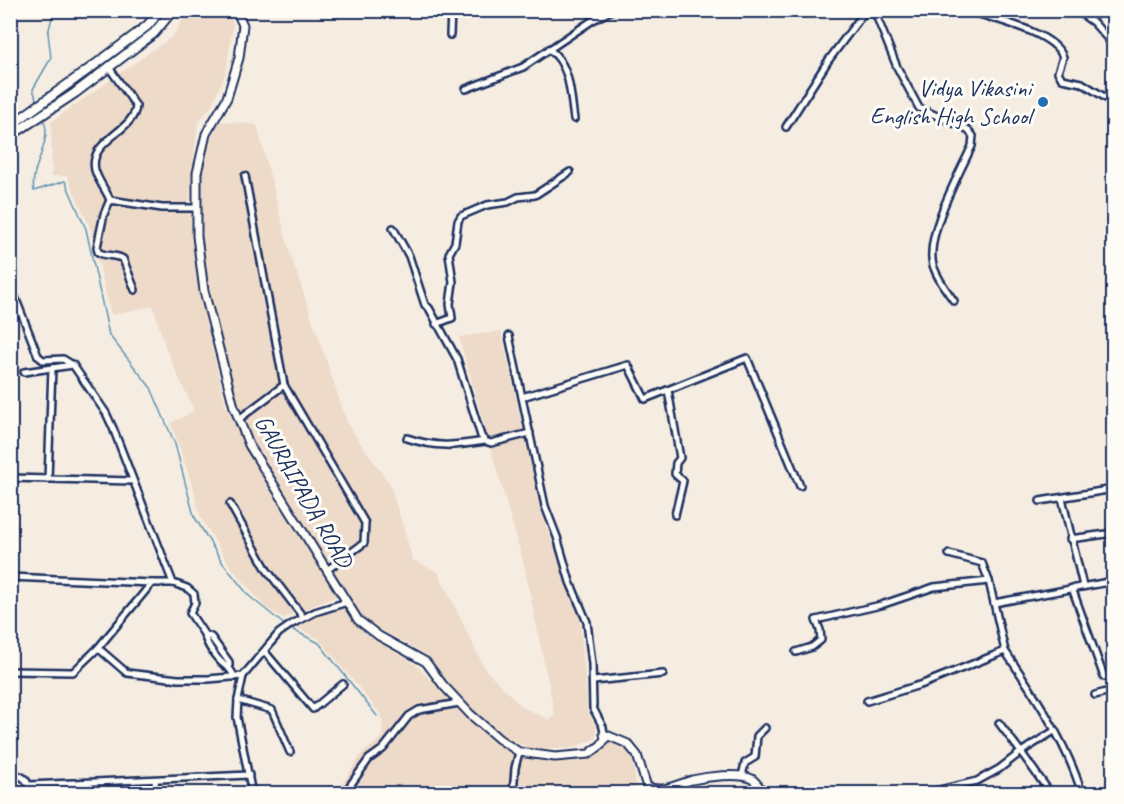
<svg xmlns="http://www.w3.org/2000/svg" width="1124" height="804" font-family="Caveat,sans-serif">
<rect width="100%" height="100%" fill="#f6ede2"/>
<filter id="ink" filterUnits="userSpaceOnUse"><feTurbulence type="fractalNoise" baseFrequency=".0167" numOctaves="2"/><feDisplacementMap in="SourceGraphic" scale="12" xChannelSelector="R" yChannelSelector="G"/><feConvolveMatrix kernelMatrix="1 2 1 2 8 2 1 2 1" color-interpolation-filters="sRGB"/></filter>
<g filter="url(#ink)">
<g fill="#eedac8">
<path d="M188 11H230L233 24 226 72 212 105 198 123 189 199 193 244 205 319 226 406 246 446 339 595 283 618 266 608 230 566 200 516 193 487 171 423 194 411 166 349 153 306 111 315 90 227 67 176H52L51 122 173 36Z"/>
<path d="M219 121 257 125 290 253 348 425 390 484 413 560 438 572 485 669 522 707 548 719 555 716 524 565 459 337 501 331 541 511 580 621 588 712 596 727V738L572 748 532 749 493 731 444 679 425 654 372 625 357 614 249 439 236 406 207 285 201 201 205 152Z"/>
<path d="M346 607 364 633 416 665 485 735 511 752 539 758 584 756 608 739 626 747 633 762 637 793H336L361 755 382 737 383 721 378 711 318 638 295 627 320 614Z"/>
</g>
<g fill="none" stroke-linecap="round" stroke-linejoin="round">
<g stroke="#5e95b1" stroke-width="1.5">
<path d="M37 101 33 89 51 58 48 33 54 10"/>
<path d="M42 117C44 121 46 127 46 131 46 152 30 170 34 191L65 181 86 229 109 335 151 388 175 444 194 516 222 562 249 596 286 626"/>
<path d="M291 629 319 643 377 716"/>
</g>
<g stroke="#1b2f5e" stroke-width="10">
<g id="minor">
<path d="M874 10 897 67 919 108 967 129 973 136 972 146C959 174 925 235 933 265 937 278 946 290 954 301"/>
<path d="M967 10C992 19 1053 31 1063 57L1058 72 1062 79 1082 83 1114 103"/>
<path d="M1076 10 1094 23 1114 46"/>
<path d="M450 35 451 10"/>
<path d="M549 49C571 65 570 94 574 119"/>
<path d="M108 66 136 106C134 132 88 140 95 170 98 181 106 190 110 200L104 214 97 247 98 252C105 257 115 254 123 259L135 290"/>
<path d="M466 89 523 67 593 20 612 10"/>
<path d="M786 127 828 61 866 10"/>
<path d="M245 176 284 385 365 523 364 543 327 570"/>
<path d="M110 200 162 208H197"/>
<path d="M393 228 409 256 425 305 429 308 457 359 481 436 485 441 491 443 530 433"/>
<path d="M10 284 38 356 43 360 63 359 73 365 106 413 113 428 173 583 187 588 194 594 195 603 190 613 204 634 211 637 229 662V668L235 677"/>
<path d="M436 324 452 318 450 304 453 282 449 254 455 243 458 221 461 216 487 205 508 202 518 197 535 195 570 172"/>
<path d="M509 336 545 506 557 537 570 582 587 622 592 664 593 708 603 727 604 734"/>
<path d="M24 372 73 365"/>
<path d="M668 390 680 458 676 463 675 474 683 481 675 515"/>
<path d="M522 397 628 365 645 399 747 358 800 486"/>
<path d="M239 419 284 385"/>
<path d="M407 438C437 448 454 446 485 441"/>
<path d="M10 478 133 481"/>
<path d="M48 479 52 368"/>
<path d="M1062 498 1083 586"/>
<path d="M1040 501 1114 489"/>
<path d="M230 504 267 570 303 617"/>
<path d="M1070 539 1114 533"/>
<path d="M949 554 982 563 989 581"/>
<path d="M10 577 152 583 98 648"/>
<path d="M152 583H173"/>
<path d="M1072 588 1104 677"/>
<path d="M994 603 1114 581"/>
<path d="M204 634C207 646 218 662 229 668"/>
<path d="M265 652 313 709 343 684"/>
<path d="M796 652 812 647 821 640 820 630 816 620 881 605 934 587 989 581 1005 651"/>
<path d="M10 671 73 672 98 648 127 673 178 679H208L243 676 279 633 292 624 315 612 347 602"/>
<path d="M243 676 238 700 237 717 252 794"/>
<path d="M593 681 663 674"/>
<path d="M1095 695 1114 690"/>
<path d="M238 700 272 710 290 752"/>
<path d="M867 701 923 684 1005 651C1035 695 1067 743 1082 794"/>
<path d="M999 723 1021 752 1054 731"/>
<path d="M10 774C24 775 29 780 30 794"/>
<path d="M742 776 745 763 755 757 757 736 765 728"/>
<path d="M155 780 156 794"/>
<path d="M29 785 249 775"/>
<path d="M344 794 369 759 383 749 409 716 419 710 459 703"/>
<path d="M513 794 515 768 519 752"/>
<path d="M922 794 977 781 999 769 1021 752 1051 794"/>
</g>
</g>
<g stroke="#1b2f5e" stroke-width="11">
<path id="tertiary" d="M236 10 243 25 239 58 227 98 206 134 197 173V236L204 291 234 407 249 445 358 620 379 636 426 662 443 685 470 714 499 739 519 752 555 757 589 754 601 745 605 739 604 734 628 744 637 755 647 787C663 793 676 785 692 780 705 777 740 772 752 779 757 783 761 789 764 794"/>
</g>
<g stroke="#1b2f5e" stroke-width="12">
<g id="secondary">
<path d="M10 126 103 59 147 26 161 10"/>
<path d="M10 136 75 93 154 33 173 10"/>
</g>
</g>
<use href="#minor" stroke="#fdfcf7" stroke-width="5"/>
<use href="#tertiary" stroke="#fdfcf7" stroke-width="7"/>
<use href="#secondary" stroke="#fdfcf7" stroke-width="8"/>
</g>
</g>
<circle fill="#1f6fb2" stroke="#fdfcf7" stroke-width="2" cx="1043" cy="102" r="6"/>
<g text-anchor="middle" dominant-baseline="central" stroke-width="6" stroke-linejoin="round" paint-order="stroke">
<g font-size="24" fill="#1b2f5e" stroke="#fdfcf7" text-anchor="end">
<text x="1031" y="88">Vidya Vikasini<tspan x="1031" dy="28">English High School</tspan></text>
</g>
<g font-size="24" fill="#1b2f5e" stroke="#fdfcf7">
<text transform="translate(304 491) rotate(60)">GAURAIPADA ROAD</text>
</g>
</g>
<rect width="1124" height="804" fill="none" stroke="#fdfcf7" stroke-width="36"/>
<rect x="18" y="18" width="1088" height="768" fill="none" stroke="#1b2f5e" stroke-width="2" filter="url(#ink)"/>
</svg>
